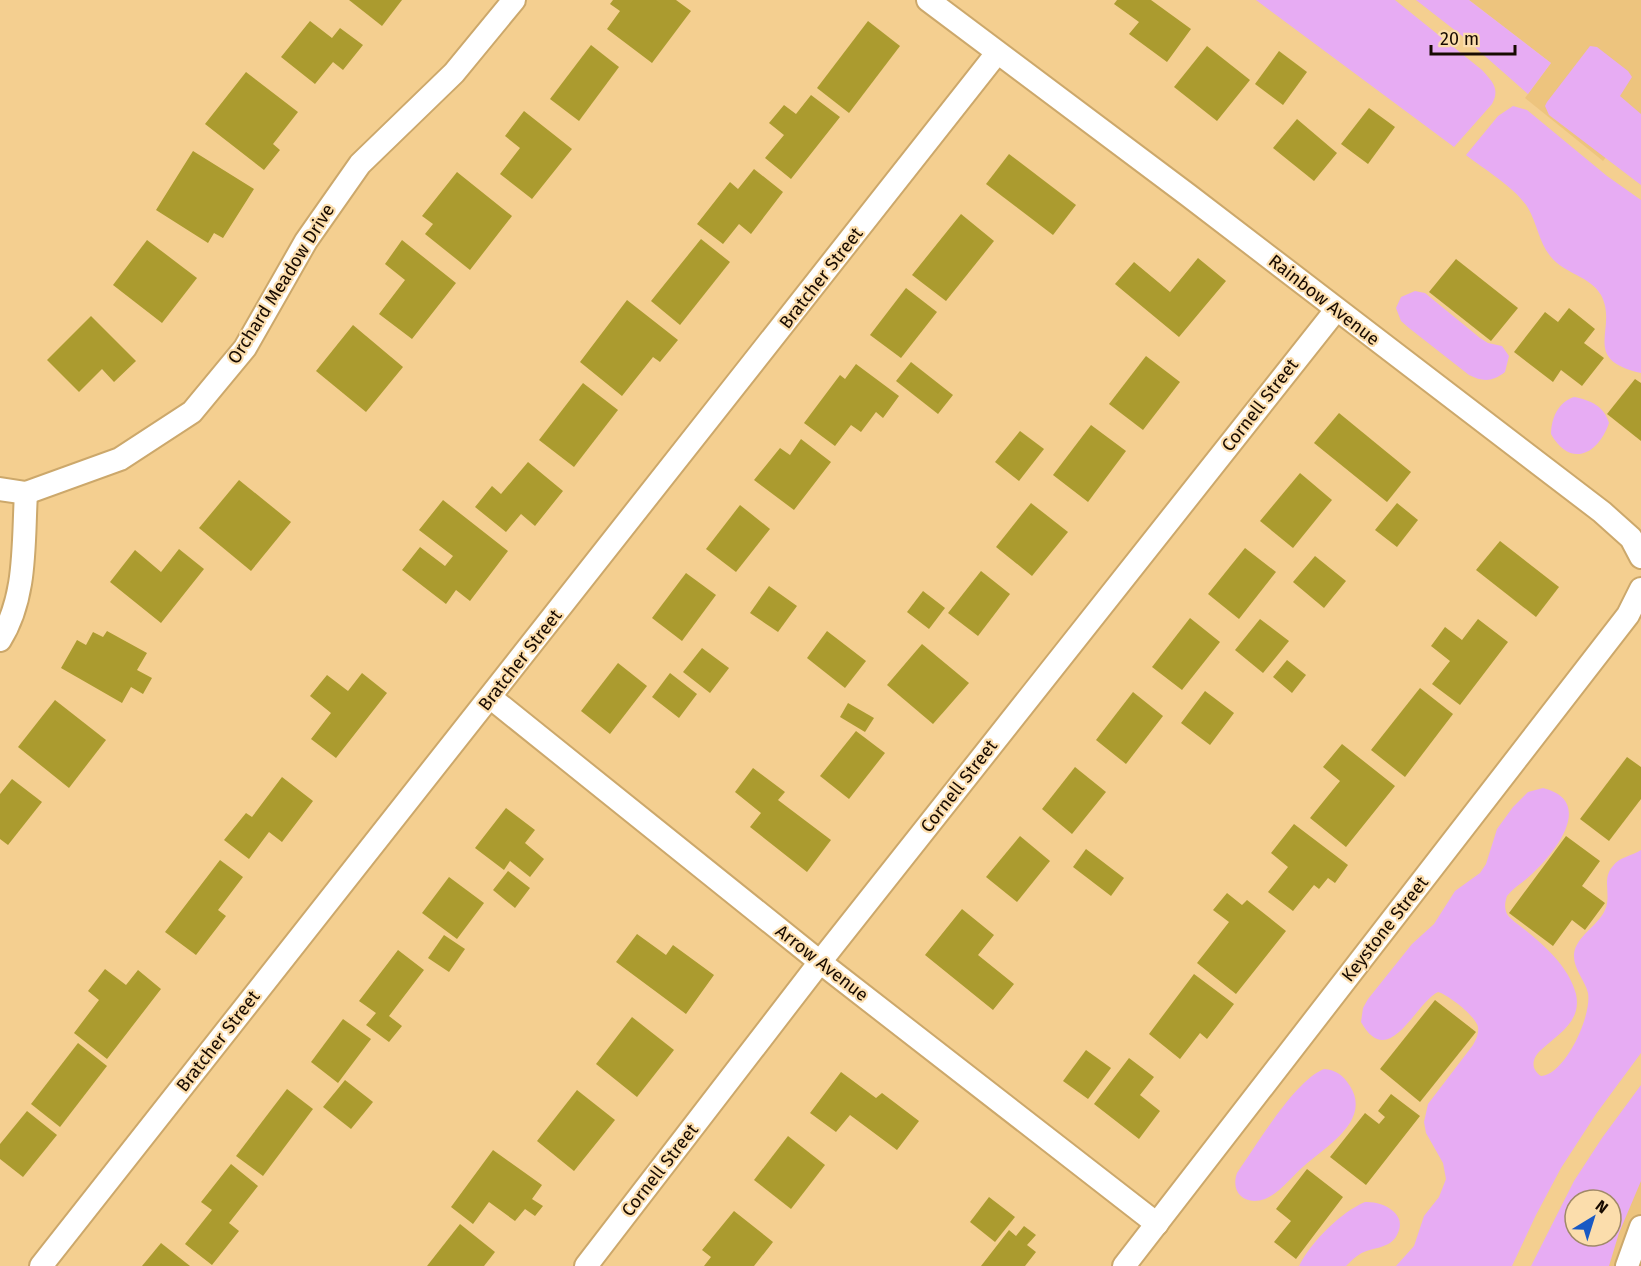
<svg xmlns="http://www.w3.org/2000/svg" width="1641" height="1266" font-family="'Fira Sans',sans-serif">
<rect width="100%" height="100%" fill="#f4cf90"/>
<g fill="#edc47e">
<path d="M1469 0H1641V148L1624 134 1603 161 1525 98 1551 63Z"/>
<path d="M1641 1148V1266H1584L1611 1236Z"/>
</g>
<g fill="#e7acf3" fill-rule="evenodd">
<path d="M1256 0H1395L1482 70C1493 82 1500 89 1492 104L1454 147Z"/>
<path d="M1416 0H1469L1551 63 1528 94 1461 35Z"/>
<path d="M1590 46 1597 47 1628 71 1632 77 1620 96 1641 114V185L1549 115 1545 106 1547 102Z"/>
<path d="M1513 106 1527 110 1607 176 1641 200V373C1579 359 1619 329 1601 295 1590 276 1565 274 1551 257 1539 243 1537 223 1528 208 1516 188 1485 170 1466 155L1498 116Z"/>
<path d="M1415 291 1425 293 1480 338 1488 343 1502 346 1509 356 1505 372C1492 382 1483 382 1469 375L1409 328 1401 321 1396 308 1401 297Z"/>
<path d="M1574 397C1590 400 1604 406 1609 423 1598 455 1570 468 1551 434 1551 419 1558 402 1574 397Z"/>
<path d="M1543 788C1596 801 1555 853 1532 874 1524 882 1514 887 1507 896 1505 902 1504 908 1507 914 1511 920 1519 925 1524 929 1545 946 1569 967 1576 994 1582 1022 1558 1034 1541 1050 1532 1058 1530 1069 1541 1076 1565 1075 1592 1016 1588 993 1585 980 1573 969 1574 954 1576 936 1598 926 1605 910 1612 895 1601 879 1613 866 1619 857 1632 856 1641 850V1053L1596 1114 1561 1168 1536 1215 1512 1266H1396L1414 1246 1424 1216 1439 1197 1446 1179 1443 1163 1426 1133 1424 1122 1428 1104 1473 1045C1476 1040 1479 1033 1478 1027 1476 1016 1447 994 1438 992 1415 1003 1389 1072 1361 1022L1363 1008 1368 999 1412 944 1434 924 1455 891 1480 873 1486 864 1497 829 1513 807 1528 792Z"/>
<path d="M1324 1069C1336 1070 1343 1075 1350 1086 1372 1121 1325 1147 1304 1166 1292 1176 1280 1193 1265 1199 1245 1206 1230 1193 1237 1173 1256 1146 1295 1080 1324 1069Z"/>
<path d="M1641 1085V1181L1619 1233 1609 1266H1531L1574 1181 1602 1138ZM1575 1200H1611V1236H1575Z"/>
<path d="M1365 1202C1383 1201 1409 1214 1397 1235 1390 1249 1372 1247 1360 1254 1355 1257 1351 1261 1346 1266H1299C1311 1242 1341 1212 1365 1202Z"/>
</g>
<g fill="#ab9b2f">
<path d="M349 0H402L382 26Z"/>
<path d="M613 0H676L691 11 652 63 607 29 620 11 610 4Z"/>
<path d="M1117 0H1151L1191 29 1167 62 1129 34 1139 22 1114 4Z"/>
<path d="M310 21 332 38 340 28 363 45 343 70 333 62 315 84 281 57Z"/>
<path d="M868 21 900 46 849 113 817 88Z"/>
<path d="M591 45 619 67 579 121 550 99Z"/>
<path d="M1207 46 1250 80 1217 121 1174 87Z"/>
<path d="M1279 51 1307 72 1283 105 1255 84Z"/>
<path d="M246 72 298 112 273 144 280 150 264 170 205 124Z"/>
<path d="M811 95 840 117 791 179 765 158 784 135 769 123 784 105 796 114Z"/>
<path d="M1369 108 1395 127 1368 164 1341 144Z"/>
<path d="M524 111 572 149 532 199 500 174 520 148 505 136Z"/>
<path d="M1297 119 1337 153 1314 181 1273 148Z"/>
<path d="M193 151 254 189 223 238 214 233 208 243 156 210Z"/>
<path d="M1009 154 1076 205 1053 235 986 184Z"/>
<path d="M754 169 783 192 751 234 739 224 723 244 697 224 730 182 738 189Z"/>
<path d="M457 172 512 216 470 270 425 234 433 224 422 216Z"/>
<path d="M961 214 994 241 946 301 912 275Z"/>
<path d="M701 239 730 262 680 325 651 301Z"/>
<path d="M147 240 197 278 162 323 113 285Z"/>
<path d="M402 240 456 283 412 339 379 314 405 280 385 264Z"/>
<path d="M1198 258 1226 281 1179 337 1115 284 1134 262 1170 292Z"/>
<path d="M1456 259 1518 308 1491 341 1429 292Z"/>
<path d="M906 288 937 312 901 358 870 335Z"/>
<path d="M627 300 678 340 660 362 653 357 622 396 580 362Z"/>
<path d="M1569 308 1595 329 1584 343 1604 358 1582 386 1561 370 1553 382 1514 352 1545 312 1558 322Z"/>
<path d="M91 316 136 361 114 382 102 369 79 392 47 360Z"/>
<path d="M353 325 403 367 366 412 316 371Z"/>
<path d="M1146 356 1180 382 1143 430 1109 404Z"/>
<path d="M911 362 953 395 938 414 896 381Z"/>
<path d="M856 364 899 396 883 418 876 412 861 432 851 425 835 446 804 423 840 375 845 379Z"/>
<path d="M1635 379 1641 383V441L1607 414Z"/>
<path d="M583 383 618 410 574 467 539 440Z"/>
<path d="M1339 413 1411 472 1387 502 1314 443Z"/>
<path d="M1091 425 1126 451 1088 502 1053 475Z"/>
<path d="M1020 431 1044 449 1019 481 995 462Z"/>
<path d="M801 439 831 462 794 510 754 480 780 448 790 455Z"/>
<path d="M528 462 563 491 535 526 521 514 506 532 475 507 492 486 501 494Z"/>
<path d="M1300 473 1332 500 1293 548 1260 521Z"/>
<path d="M239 480 291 522 251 571 199 528Z"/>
<path d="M443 500 508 551 470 601 456 590 446 604 402 570 420 547 445 566 453 556 419 530Z"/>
<path d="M1031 503 1068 532 1032 576 996 547Z"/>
<path d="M1397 503 1418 520 1397 547 1375 530Z"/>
<path d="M740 505 770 529 736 572 706 549Z"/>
<path d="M1500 541 1559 587 1536 617 1476 570Z"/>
<path d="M1245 548 1276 572 1239 619 1208 594Z"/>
<path d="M179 549 204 569 161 623 110 582 135 550 161 572Z"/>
<path d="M1315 556 1346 581 1324 608 1293 582Z"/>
<path d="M981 571 1010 594 978 636 948 613Z"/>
<path d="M686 573 716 595 682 641 652 618Z"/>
<path d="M769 586 797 606 778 632 750 613Z"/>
<path d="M923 591 945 608 929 629 907 612Z"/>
<path d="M1190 618 1220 642 1182 690 1152 667Z"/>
<path d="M1260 619 1289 641 1263 673 1235 650Z"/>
<path d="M1478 619 1508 642 1460 705 1432 684 1450 661 1431 646 1445 627 1462 640Z"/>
<path d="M107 631 147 653 137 670 152 678 143 694 131 687 122 703 61 668 77 640 86 645 93 632 103 637Z"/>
<path d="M827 631 866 661 845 688 807 658Z"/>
<path d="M922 644 969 683 933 724 887 685Z"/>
<path d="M702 648 729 668 710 693 683 672Z"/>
<path d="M1287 660 1306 675 1292 693 1273 677Z"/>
<path d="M618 663 647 686 610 734 581 711Z"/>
<path d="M362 673 387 693 336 758 311 739 331 713 310 696 327 675 348 691Z"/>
<path d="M670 673 697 694 679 718 652 697Z"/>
<path d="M1420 688 1453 714 1405 777 1371 750Z"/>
<path d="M1205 691 1234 713 1210 745 1181 723Z"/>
<path d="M1133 692 1163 716 1126 764 1096 740Z"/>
<path d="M55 700 106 740 69 788 18 747Z"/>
<path d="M848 703 874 718 865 732 840 717Z"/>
<path d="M856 731 885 753 849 799 820 776Z"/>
<path d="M1342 744 1395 786 1346 847 1310 818 1340 781 1323 767Z"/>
<path d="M1627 757 1641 767V799L1609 841 1580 819Z"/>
<path d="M1075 767 1106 792 1072 834 1042 809Z"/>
<path d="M753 768 785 792 778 800 831 840 807 872 750 827 761 813 735 792Z"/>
<path d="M282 777 313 801 282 842 269 832 249 859 224 840 246 813 252 817Z"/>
<path d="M12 779 42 802 8 845 0 839V794Z"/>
<path d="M506 808 535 830 525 843 544 859 530 877 510 861 504 870 475 848Z"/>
<path d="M1294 824 1348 865 1335 883 1328 878 1319 889 1314 885 1293 911 1268 892 1288 867 1271 853Z"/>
<path d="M1020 836 1050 861 1017 902 986 877Z"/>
<path d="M1566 836 1600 861 1582 886 1605 903 1585 930 1572 920 1553 946 1509 913Z"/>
<path d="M1086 849 1124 878 1111 896 1073 867Z"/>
<path d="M220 860 243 877 218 910 226 916 196 955 165 932Z"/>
<path d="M508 871 530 888 515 908 493 890Z"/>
<path d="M449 877 484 903 457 939 422 913Z"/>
<path d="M1227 893 1242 905 1247 900 1286 931 1236 994 1197 963 1229 922 1213 910Z"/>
<path d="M962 909 994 935 978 955 1014 984 993 1010 925 955Z"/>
<path d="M637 934 666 955 673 945 714 975 686 1014 616 962Z"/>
<path d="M444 935 465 949 449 972 428 958Z"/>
<path d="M398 950 424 970 389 1016 402 1026 389 1042 366 1025 376 1013 359 1001Z"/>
<path d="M105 969 126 985 138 970 161 989 107 1059 74 1033 99 1000 88 991Z"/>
<path d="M1194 974 1234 1004 1207 1039 1200 1033 1180 1059 1149 1034Z"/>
<path d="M1435 1000 1476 1032 1420 1102 1380 1069Z"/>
<path d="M632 1017 674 1050 637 1097 596 1064Z"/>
<path d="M343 1019 371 1039 338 1083 311 1062Z"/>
<path d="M78 1043 107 1066 60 1127 31 1104Z"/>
<path d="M1086 1050 1111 1068 1088 1099 1063 1081Z"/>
<path d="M1129 1058 1154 1077 1140 1095 1160 1111 1139 1139 1094 1104Z"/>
<path d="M841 1072 876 1098 882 1093 919 1121 897 1150 850 1115 836 1132 810 1113Z"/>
<path d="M345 1080 373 1102 351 1129 323 1107Z"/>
<path d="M287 1089 313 1109 263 1176 236 1156Z"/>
<path d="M577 1090 615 1120 574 1171 537 1141Z"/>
<path d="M1391 1094 1420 1116 1366 1185 1330 1157 1365 1113 1379 1124 1385 1117 1378 1111Z"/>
<path d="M27 1111 57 1135 23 1177 0 1159V1144Z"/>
<path d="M788 1136 825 1165 791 1209 754 1180Z"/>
<path d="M493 1150 542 1185 532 1199 543 1206 535 1216 525 1209 515 1221 489 1202 473 1224 451 1207Z"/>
<path d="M231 1164 258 1186 229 1223 239 1231 212 1265 185 1244 212 1210 201 1202Z"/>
<path d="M1307 1169 1343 1197 1296 1259 1274 1242 1291 1221 1276 1209Z"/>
<path d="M989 1197 1015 1217 995 1242 970 1222Z"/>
<path d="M734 1211 773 1242 754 1266H704L711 1257 702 1250Z"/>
<path d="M460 1224 495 1252 484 1266H427Z"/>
<path d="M1024 1226 1036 1235 1027 1245 1036 1252 1025 1266H981L1009 1230 1016 1236Z"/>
<path d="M161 1243 190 1266H142Z"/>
</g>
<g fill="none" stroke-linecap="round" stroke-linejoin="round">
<g stroke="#cca86b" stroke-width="26">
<g id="street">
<path d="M928 0 1188 195 1602 512 1631 538 1641 557"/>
<path d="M0 489 26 493 120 459 192 412 245 348 306 241 360 164 454 73 514 0"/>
<path d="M0 640C27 597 23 543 26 493"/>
<path d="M490 697 820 962 1157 1224"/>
<path d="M41 1266 997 53"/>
<path d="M586 1266 820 962 1336 310"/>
<path d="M1124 1266 1628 615 1641 589"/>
<path d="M1627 1266 1641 1227"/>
</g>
</g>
<use href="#street" stroke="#fff" stroke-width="22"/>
</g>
<g text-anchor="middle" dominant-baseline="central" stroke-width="4.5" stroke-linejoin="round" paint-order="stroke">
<g font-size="18" fill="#170a00" stroke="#fbddac">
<text transform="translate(821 278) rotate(-52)">Bratcher Street</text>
<text transform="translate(281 284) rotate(-58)">Orchard Meadow Drive</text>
<text transform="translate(1324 300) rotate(38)">Rainbow Avenue</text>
<text transform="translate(1260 405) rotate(-52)">Cornell Street</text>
<text transform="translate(520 660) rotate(-52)">Bratcher Street</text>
<text transform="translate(959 786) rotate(-52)">Cornell Street</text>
<text transform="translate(1385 929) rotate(-52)">Keystone Street</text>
<text transform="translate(822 963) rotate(38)">Arrow Avenue</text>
<text transform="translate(218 1041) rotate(-52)">Bratcher Street</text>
<text transform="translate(660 1170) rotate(-52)">Cornell Street</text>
</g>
</g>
<g transform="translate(1593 1218) rotate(38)"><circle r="28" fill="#fbddac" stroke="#a08967" stroke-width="1.5"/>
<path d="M0-4.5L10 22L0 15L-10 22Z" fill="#1859c4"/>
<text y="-9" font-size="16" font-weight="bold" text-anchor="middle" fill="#170a00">N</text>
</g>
<path d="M1431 45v9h84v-9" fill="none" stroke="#170a00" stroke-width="3"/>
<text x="1440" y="45" font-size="18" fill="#170a00" stroke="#fbddac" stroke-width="4.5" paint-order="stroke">20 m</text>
</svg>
